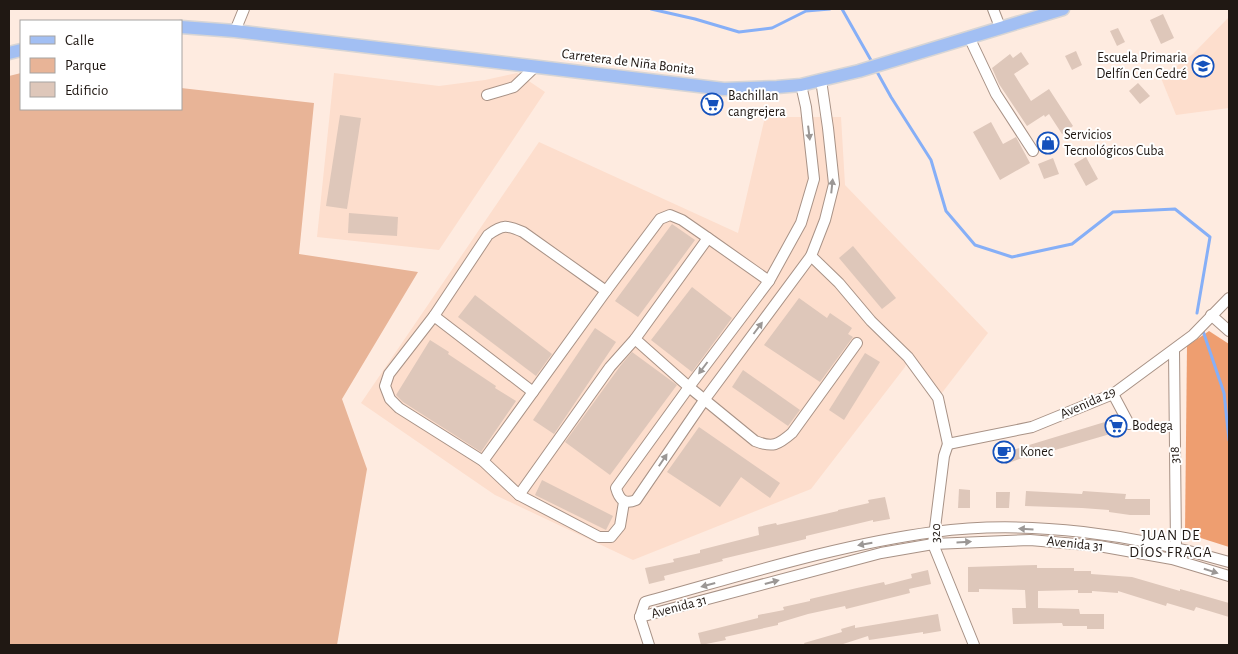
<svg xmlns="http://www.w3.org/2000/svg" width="1238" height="654" font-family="'Alegreya Sans',sans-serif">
<rect width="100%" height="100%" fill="#feebe0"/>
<g fill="#fddecd">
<path d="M1229 17V108L1176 115 1161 78 1193 54Z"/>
<path d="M334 73 439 86 485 80 517 73 545 92 439 250 317 237Z"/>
<path d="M765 117H841L845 185 988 333 938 398 908 358 905 367 811 489 633 560 495 495 361 403 539 142 738 233Z"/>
</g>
<path fill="#e8b497" d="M21 73V109H181V88L314 103 299 254 418 272 342 399 367 469 337 645H9V76Z"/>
<path fill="#ee9e70" d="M1209 331 1229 344V547L1185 533 1187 346Z"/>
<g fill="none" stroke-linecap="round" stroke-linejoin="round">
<g stroke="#86aff7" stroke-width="3">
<path d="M651 9 695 19 739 32 772 28 806 11 830 9"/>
<path d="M842 9 872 62"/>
<path d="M876 70 891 97 931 160 946 211 975 245 1012 257 1072 244 1113 212 1175 209 1210 237 1197 313"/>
<path d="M1203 331 1224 393 1229 440"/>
</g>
</g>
<g fill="#dec7ba">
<path d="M1163 14 1174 38 1161 44 1150 20Z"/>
<path d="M1118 28 1125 42 1117 46 1110 31Z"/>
<path d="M1076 51 1082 65 1072 70 1065 56Z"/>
<path d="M1021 52 1029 64 1014 74 1031 101 1049 89 1073 126 1062 134 1049 114 1045 117 1044 115 1027 126 999 84 992 68 1010 54 1013 58Z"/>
<path d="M1138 83 1150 96 1140 104 1129 91Z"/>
<path d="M340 115 361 118 347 209 326 206Z"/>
<path d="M991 122 1003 144 1016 137 1030 163 1000 180 973 132Z"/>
<path d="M1086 157 1098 179 1086 186 1074 164Z"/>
<path d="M1053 158 1059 174 1044 179 1038 164Z"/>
<path d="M349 213 398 217 397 236 348 233Z"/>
<path d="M672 224 695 240 638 317 615 301Z"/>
<path d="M853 246 896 298 882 309 839 258Z"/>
<path d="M692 287 732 318 692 372 651 340Z"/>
<path d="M475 295 552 354 536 376 458 317Z"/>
<path d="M799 298 827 318 830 313 852 328 848 334 853 337 820 382 764 345Z"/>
<path d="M595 328 616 342 554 434 533 420Z"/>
<path d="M430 340 449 352 448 354 496 386 495 388 516 401 481 452 403 402 396 395Z"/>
<path d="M632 352 677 385 610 475 565 442 621 365Z"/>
<path d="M865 353 880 362 844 420 829 410Z"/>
<path d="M743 370 800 410 788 426 732 387Z"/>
<path d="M1118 418 1124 430 1031 457 1030 455 1006 464 999 445 1010 442 1013 450Z"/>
<path d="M699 427 780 483 770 498 741 477 720 507 667 472Z"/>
<path d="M542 480 613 516 606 530 535 495Z"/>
<path d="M959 489 970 490V508H958Z"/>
<path d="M1026 491 1082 494 1083 491 1126 494 1125 499H1150V515H1130L1109 512V510L1082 508 1025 506Z"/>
<path d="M996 492H1010L1009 508H996Z"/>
<path d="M885 497 890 519 873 522V520L806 536V539L722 559 723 561 664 576 665 580 649 584 645 568 674 562 673 559 700 553V550L759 535 758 527 776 523 777 525 838 511V510L869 503 868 500Z"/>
<path d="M1037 565V568H1074V571H1091V574L1132 577 1180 591V589L1229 603V617L1196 607 1194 611 1167 603 1166 606 1118 591V593L1092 591V593H1078V590L1038 591V608L1079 609 1080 614H1104V629H1087V626H1063L1062 623 1013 624 1012 608H1026L1025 590 979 589V592H968V567Z"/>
<path d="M928 570 931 584 909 589 910 593 846 609 845 606 808 614 778 623V625L725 637 726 640 701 645 698 633 758 618V615L784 610 783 607 810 601V599L857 588 884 582 885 585 912 578 911 574Z"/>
<path d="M938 614 941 631 923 634V632L869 640 868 636 840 645H805L804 643 842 632 841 629 855 625V628Z"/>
</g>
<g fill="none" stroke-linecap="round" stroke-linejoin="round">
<g stroke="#a89286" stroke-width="12">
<g id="minor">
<path d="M993 9 1000 27"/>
<path d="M235 31 244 9"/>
<path d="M969 37 996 94 1033 151"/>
<path d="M801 85 806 107 814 179 801 223 769 281 689 387 616 488C619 499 624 505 636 500L705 399 811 256 825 220 834 184 828 128 821 80"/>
<path d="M487 95 514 87 536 66"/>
<path d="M708 238 769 281"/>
<path d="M811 256 839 283 871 321 908 357 938 398 948 444"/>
<path d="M606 291 523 232C507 225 503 224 488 235L434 316 389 374 385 386 390 399 399 408 483 461 519 495 599 537H611L620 526 624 502"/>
<path d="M1211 315 1229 331"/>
<path d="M434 316 533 392"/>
<path d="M635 339 689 387 755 441C773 448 778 445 792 433L857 343"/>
<path d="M1174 350 1176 547 1174 553"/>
<path d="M1113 394 1129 424"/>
<path d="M948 444 1032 427 1113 394 1193 335 1229 298"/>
<path d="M948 444 944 456 933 544 974 645"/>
<path d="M483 461 606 291 660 219 670 215 682 220 708 238 635 339 610 367 519 495"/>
<path d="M640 617 645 602C740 576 836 545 934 532 1029 519 1138 535 1229 562"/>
<path d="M640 617 881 553 933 544 1030 540 1099 546 1172 559 1229 576"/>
<path d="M640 617 649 645"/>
</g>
</g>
<g stroke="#d7d5d5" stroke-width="15">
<g id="major">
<path d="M181 27 235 31 724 89 777 87 801 85 821 80 859 71 1063 9"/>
<path d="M9 53 21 50"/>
</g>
</g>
<use href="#minor" stroke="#fff" stroke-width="10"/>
<use href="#major" stroke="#a2bff3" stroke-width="12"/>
</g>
<defs><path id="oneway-solid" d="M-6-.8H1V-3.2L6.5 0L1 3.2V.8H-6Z" transform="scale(1.25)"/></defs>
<g fill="#9b9795">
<use href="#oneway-solid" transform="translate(809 133) rotate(83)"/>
<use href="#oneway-solid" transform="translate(832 186) rotate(-84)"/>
<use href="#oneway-solid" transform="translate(758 328) rotate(-53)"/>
<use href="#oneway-solid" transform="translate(703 368) rotate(127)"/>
<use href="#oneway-solid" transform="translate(663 460) rotate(-56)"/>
<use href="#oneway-solid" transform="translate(1026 529) rotate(-177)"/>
<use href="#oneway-solid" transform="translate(964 542) rotate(-3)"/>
<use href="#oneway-solid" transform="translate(865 544) rotate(170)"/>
<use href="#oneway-solid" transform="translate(1211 571) rotate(17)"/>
<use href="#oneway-solid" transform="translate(772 582) rotate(-15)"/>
<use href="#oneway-solid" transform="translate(708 585) rotate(165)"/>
</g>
<defs>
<g id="school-ring" transform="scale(1.125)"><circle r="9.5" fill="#fff" stroke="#1451bc" stroke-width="1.5"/><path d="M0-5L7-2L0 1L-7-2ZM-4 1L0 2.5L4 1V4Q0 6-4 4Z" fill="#1451bc"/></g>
<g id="supermarket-ring" transform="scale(1.125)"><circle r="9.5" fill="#fff" stroke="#1451bc" stroke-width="1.5"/><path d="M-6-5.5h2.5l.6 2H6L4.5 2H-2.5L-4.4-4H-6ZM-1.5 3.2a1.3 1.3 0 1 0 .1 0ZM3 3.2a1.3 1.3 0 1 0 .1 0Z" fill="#1451bc"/></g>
<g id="shop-ring" transform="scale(1.125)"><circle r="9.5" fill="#fff" stroke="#1451bc" stroke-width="1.5"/><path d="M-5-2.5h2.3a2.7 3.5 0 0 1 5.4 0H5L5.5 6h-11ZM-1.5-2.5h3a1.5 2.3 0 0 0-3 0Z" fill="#1451bc"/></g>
<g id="cafe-ring" transform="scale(1.125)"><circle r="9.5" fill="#fff" stroke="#1451bc" stroke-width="1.5"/><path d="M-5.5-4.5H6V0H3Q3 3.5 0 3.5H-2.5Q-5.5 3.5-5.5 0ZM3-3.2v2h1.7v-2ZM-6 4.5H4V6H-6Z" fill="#1451bc"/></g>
</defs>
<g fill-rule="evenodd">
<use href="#school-ring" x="1203" y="66"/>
<use href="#supermarket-ring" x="712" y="104"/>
<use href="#shop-ring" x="1048" y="143"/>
<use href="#supermarket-ring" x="1116" y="426"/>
<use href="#cafe-ring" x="1004" y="452"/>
</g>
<g text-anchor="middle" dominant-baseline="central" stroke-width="4" stroke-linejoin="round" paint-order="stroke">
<g font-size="14" fill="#201813" stroke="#fff" text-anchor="start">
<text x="1187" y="58" text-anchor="end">Escuela Primaria<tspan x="1187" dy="16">Delfín Cen Cedré</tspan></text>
<text x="728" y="96">Bachillan<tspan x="728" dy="16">cangrejera</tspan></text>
<text x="1064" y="135">Servicios<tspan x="1064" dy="16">Tecnológicos Cuba</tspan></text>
<text x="1132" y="426">Bodega</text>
<text x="1020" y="452">Konec</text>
</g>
<g font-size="14" fill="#201813" stroke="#fff">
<text transform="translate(628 62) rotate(7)">Carretera de Niña Bonita</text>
<text transform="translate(1088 403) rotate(-24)">Avenida 29</text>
<text transform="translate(1175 455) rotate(-91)">318</text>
<text transform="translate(936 533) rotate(-88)">320</text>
<text transform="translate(1075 544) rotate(6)">Avenida 31</text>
<text transform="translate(679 607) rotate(-15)">Avenida 31</text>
</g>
<g font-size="15" letter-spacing="1" fill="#201813" stroke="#fff">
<text x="1171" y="535">JUAN DE<tspan x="1171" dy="17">DÍOS FRAGA</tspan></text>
</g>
</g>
<rect width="1238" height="654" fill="none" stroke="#201813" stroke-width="20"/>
<rect x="20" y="20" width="162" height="90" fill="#ffffff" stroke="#a6a3a1"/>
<rect x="30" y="36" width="25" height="8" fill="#a2bff3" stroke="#a6a3a1"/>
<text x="65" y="45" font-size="15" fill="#201813">Calle</text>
<rect x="30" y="58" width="25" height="15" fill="#e8b497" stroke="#a6a3a1"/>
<text x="65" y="70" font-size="15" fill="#201813">Parque</text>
<rect x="30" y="82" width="25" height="15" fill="#dec7ba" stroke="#a6a3a1"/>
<text x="65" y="95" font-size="15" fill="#201813">Edificio</text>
</svg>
